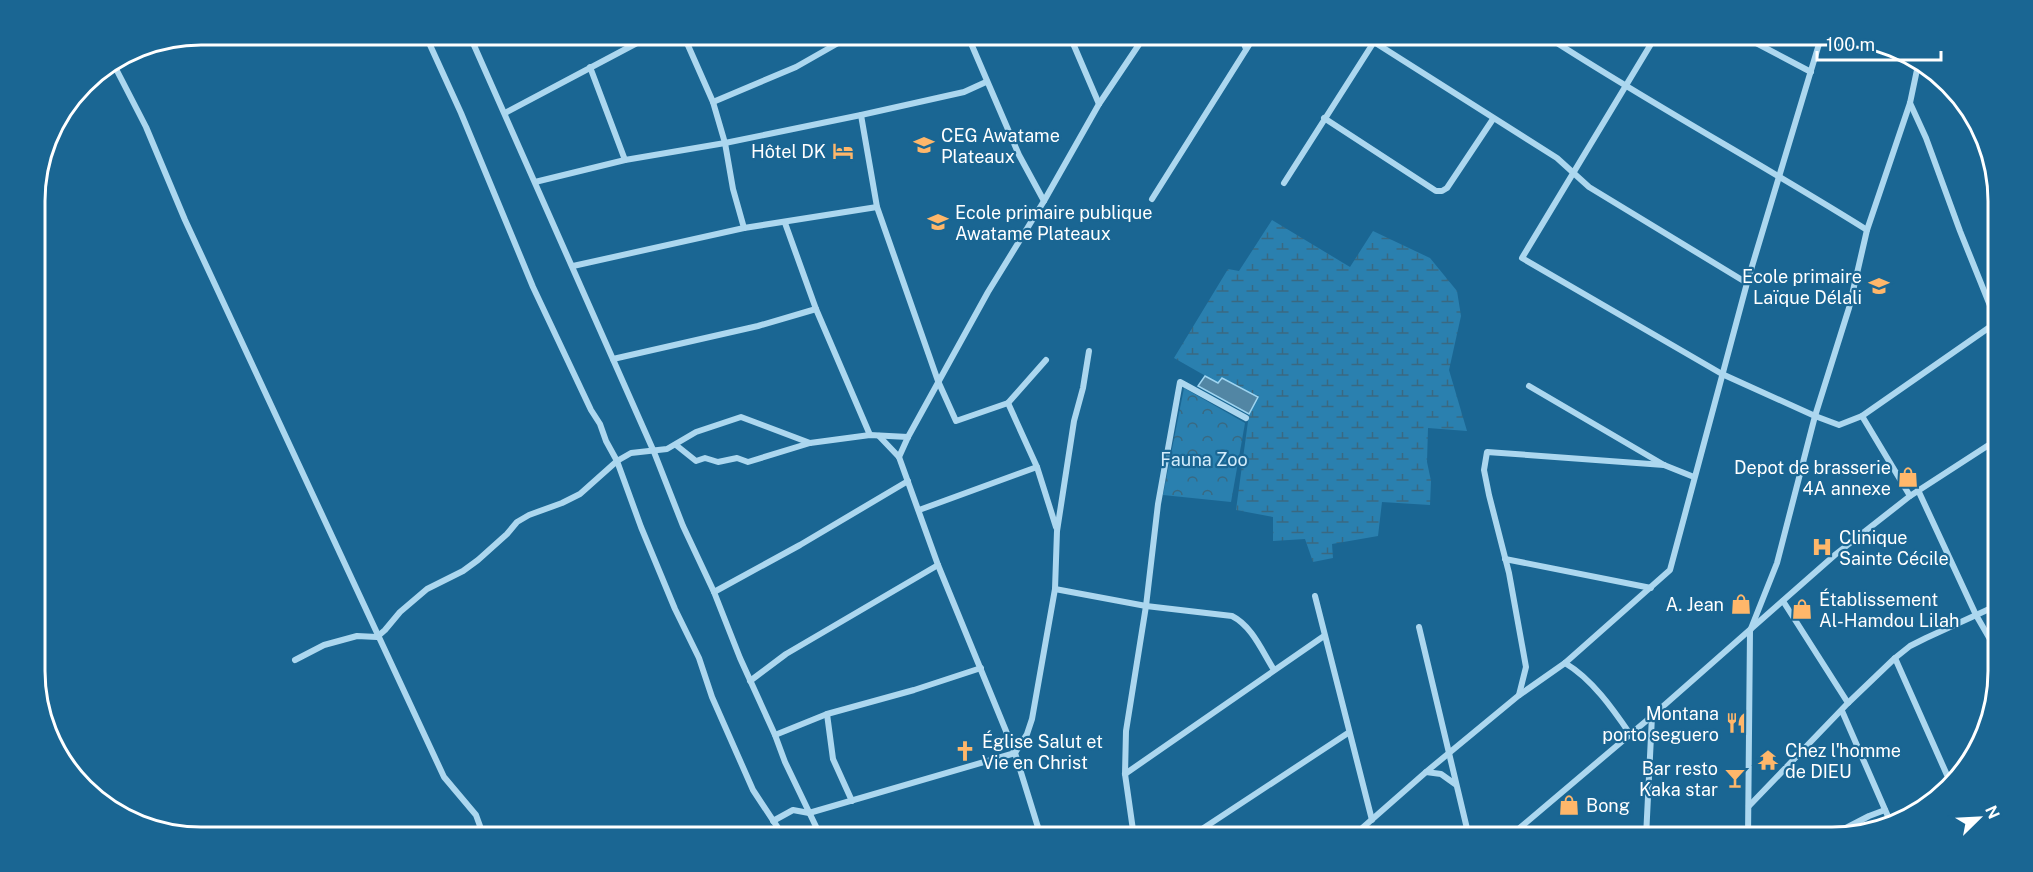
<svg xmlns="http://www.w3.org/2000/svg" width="2033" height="872" font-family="'Public Sans',sans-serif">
<defs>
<pattern id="wetland-marsh" width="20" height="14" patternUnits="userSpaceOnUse" patternTransform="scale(1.5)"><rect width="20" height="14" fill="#2a80af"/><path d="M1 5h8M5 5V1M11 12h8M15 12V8" fill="none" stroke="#396982"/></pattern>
<pattern id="park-crowns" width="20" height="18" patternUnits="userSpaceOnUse" patternTransform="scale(1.5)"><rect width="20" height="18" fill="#2a80af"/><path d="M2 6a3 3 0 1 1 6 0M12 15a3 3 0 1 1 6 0" fill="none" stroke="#396982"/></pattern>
</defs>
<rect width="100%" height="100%" fill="#1a6693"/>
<path fill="url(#wetland-marsh)" d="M1272 220 1350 267 1373 231 1430 258 1457 291 1461 316 1449 370 1467 431 1428 428 1427 462 1431 481 1430 505 1382 502 1378 536 1332 544 1333 558 1313 562 1305 539 1273 541V517L1236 510 1249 414 1257 397 1221 378 1218 383 1174 358 1228 269 1239 271Z"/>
<path fill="url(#park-crowns)" d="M1184 388 1245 423 1231 502 1163 495Z"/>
<path fill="#5286a4" stroke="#9fd5f1" stroke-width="1.5" d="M1205 376 1218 383 1222 378 1258 397 1249 414 1198 386Z"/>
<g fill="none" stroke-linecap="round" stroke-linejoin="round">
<g stroke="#acd7ef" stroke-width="6">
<path d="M425 34 461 113 533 287 591 410 600 424 606 441 617 461 641 527 675 609 699 658 712 697 753 790 784 837"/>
<path d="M469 34 654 452 683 526 714 592 740 658 775 735 785 762 821 837"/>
<path d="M683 34 713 102 725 143 733 189 744 228"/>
<path d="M967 34 1019 155 1044 201"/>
<path d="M1069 34 1099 104"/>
<path d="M1240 34 1246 49"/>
<path d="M1543 34C1649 103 1760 163 1867 230"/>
<path d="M1657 34 1522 258 1722 374 1815 416 1839 425 1862 416 1997 322"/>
<path d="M1739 34 1811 72"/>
<path d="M1374 42 1557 158 1589 187 1747 283"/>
<path d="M113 63 146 127 185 220 444 777 476 815 484 837"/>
<path d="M590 67 625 160"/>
<path d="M713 102 796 67 854 34"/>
<path d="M1910 103 1926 138 1960 231 1997 323"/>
<path d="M505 113 654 34"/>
<path d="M861 115 877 207 938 381 956 421 1008 403 1046 360"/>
<path d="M1324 118 1436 191H1442L1447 188 1493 119"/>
<path d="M535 182 625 160 725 143 861 115 964 92 986 82"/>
<path d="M1284 183 1379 34"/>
<path d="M1152 199 1256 34"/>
<path d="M785 223 816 309 870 435"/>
<path d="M573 266 744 228 877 207"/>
<path d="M613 359 758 326 816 309"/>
<path d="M1529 386 1664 465 1694 477"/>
<path d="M1008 403 1037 467 1056 527"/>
<path d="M1862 416 1910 496"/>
<path d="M879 436 899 457 938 565 1015 753 1041 837"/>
<path d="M676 445 696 461 705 458 718 462 737 458 748 462 810 443 870 435 908 437"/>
<path d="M899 457 908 437 988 292 1044 201 1099 104 1146 34"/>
<path d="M1918 490 1976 615 1998 653"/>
<path d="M919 510 1037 467"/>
<path d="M1505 559 1651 588"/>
<path d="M1055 589 1146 606 1232 616C1252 626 1262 651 1274 670"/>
<path d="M714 592 800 545 908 481"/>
<path d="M1315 596 1372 820"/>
<path d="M1783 601 1848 703"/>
<path d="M1419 627 1469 837"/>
<path d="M1895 658 1947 775"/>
<path d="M295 660 324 645 357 636 377 637 385 630 400 612 427 589 463 571 478 560 507 534 517 522 529 515 562 503 580 494 617 461 631 453 667 449 696 432 741 417 810 443"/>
<path d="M1565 663C1592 679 1613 709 1630 734"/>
<path d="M750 681 786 654 938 565"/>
<path d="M1519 695 1526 667 1509 573 1489 495 1484 470 1487 452 1664 465"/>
<path d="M1842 711 1890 821"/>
<path d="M827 714 833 759 852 801"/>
<path d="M775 735 827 714 914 690 981 668"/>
<path d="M1426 772 1441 774 1455 784"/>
<path d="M1125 774 1324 636"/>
<path d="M1749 806 1848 703 1895 658 1910 646 1926 638 1998 605"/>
<path d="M773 821 793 810 809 813 1015 753 1027 734 1032 719 1055 589 1057 531 1074 421 1083 388 1089 351"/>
<path d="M1845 836 1842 830 1869 816 1885 810"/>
<path d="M1134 837 1125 774 1126 731 1146 606 1158 504 1180 382 1246 418"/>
<path d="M1190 837 1348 733"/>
<path d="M1352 837 1426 772 1518 696 1565 663 1670 570 1747 283 1822 34"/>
<path d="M1509 837 1652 716 1836 554 1910 496 1998 439"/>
<path d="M1646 837 1652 716"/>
<path d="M1656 837 1748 835"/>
<path d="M1748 837 1750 631 1777 563 1815 416 1849 308 1867 230 1910 103 1918 65"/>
</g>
</g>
<defs>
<g id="school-bare" transform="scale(1.62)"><path d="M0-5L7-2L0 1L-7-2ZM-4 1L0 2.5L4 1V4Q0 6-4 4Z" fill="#ffb76a" stroke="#1a6693" stroke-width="2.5" paint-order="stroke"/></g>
<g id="hotel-bare" transform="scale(1.62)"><path d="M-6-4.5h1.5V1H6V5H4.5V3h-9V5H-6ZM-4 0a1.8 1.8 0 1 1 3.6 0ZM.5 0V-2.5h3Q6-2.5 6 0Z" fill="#ffb76a" stroke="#1a6693" stroke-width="2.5" paint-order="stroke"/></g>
<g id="shop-bare" transform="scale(1.62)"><path d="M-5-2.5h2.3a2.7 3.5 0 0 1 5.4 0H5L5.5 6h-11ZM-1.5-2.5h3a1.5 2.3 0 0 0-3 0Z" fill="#ffb76a" stroke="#1a6693" stroke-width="2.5" paint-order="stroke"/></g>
<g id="hospital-bare" transform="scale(1.62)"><path d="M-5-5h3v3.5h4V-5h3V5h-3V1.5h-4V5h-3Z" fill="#ffb76a" stroke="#1a6693" stroke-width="2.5" paint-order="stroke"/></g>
<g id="restaurant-bare" transform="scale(1.62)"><path d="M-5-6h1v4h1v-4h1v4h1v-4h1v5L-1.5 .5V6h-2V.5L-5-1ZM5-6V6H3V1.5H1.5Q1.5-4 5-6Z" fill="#ffb76a" stroke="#1a6693" stroke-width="2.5" paint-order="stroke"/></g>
<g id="church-bare" transform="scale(1.62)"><path d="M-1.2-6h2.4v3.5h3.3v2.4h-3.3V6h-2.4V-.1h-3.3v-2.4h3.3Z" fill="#ffb76a" stroke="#1a6693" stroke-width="2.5" paint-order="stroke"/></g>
<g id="temple-bare" transform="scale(1.62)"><path d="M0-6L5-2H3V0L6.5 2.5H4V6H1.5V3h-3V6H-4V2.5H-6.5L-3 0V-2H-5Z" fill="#ffb76a" stroke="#1a6693" stroke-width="2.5" paint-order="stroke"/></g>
<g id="bar-bare" transform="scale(1.62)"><path d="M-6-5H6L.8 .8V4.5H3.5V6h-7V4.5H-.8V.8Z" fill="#ffb76a" stroke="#1a6693" stroke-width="2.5" paint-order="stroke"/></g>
</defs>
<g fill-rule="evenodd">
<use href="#school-bare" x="924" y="145"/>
<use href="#hotel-bare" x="843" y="151"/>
<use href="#school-bare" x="938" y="222"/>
<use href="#school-bare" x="1879" y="286"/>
<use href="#shop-bare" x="1908" y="477"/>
<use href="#hospital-bare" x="1822" y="547"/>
<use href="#shop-bare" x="1741" y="604"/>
<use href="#shop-bare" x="1802" y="609"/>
<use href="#restaurant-bare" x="1736" y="723"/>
<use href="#church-bare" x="965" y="751"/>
<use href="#temple-bare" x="1768" y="760"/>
<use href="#bar-bare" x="1735" y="778"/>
<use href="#shop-bare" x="1569" y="805"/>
</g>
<g text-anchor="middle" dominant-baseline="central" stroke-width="4.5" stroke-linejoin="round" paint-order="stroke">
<g font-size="18" fill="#fff" stroke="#1a6693" text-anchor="start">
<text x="941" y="135">CEG Awatame<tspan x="941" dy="21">Plateaux</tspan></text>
<text x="826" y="151" text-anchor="end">Hôtel DK</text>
<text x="955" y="212">Ecole primaire publique<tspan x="955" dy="21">Awatame Plateaux</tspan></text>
<text x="1862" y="276" text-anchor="end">Ecole primaire<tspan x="1862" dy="21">Laïque Délali</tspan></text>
<text x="1891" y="467" text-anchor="end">Depot de brasserie<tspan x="1891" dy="21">4A annexe</tspan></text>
<text x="1839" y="537">Clinique<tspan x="1839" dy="21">Sainte Cécile</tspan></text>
<text x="1819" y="599">Établissement<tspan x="1819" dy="21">Al-Hamdou Lilah</tspan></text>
<text x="1724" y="604" text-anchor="end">A. Jean</text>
<text x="1719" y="713" text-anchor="end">Montana<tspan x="1719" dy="21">porto seguero</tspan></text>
<text x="982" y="741">Église Salut et<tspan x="982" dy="21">Vie en Christ</tspan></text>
<text x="1785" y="750">Chez l'homme<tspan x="1785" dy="21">de DIEU</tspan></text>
<text x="1718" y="768" text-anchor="end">Bar resto<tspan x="1718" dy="21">Kaka star</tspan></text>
<text x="1586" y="805">Bong</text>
</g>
<g font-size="18" fill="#d2ecfb" stroke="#1a6693">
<text x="1204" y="459">Fauna Zoo</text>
</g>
</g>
<path d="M0 0H2033V872H0ZM201 45H1832A156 156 0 0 1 1988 201V671A156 156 0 0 1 1832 827H201A156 156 0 0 1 45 671V201A156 156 0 0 1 201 45Z" fill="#1a6693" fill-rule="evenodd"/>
<path fill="none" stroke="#fff" stroke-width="3" d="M201 45H1832A156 156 0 0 1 1988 201V671A156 156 0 0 1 1832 827H201A156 156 0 0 1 45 671V201A156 156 0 0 1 201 45Z"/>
<g transform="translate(1979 818) rotate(66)" stroke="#1a6693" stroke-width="4.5" paint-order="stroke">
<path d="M0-4.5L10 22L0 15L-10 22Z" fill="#ffffff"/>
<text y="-9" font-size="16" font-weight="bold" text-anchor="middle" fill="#ffffff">N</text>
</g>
<path d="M1817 51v9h124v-9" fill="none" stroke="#ffffff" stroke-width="3"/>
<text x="1826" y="51" font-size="18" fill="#ffffff" stroke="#1a6693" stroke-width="4.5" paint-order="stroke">100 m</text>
</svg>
